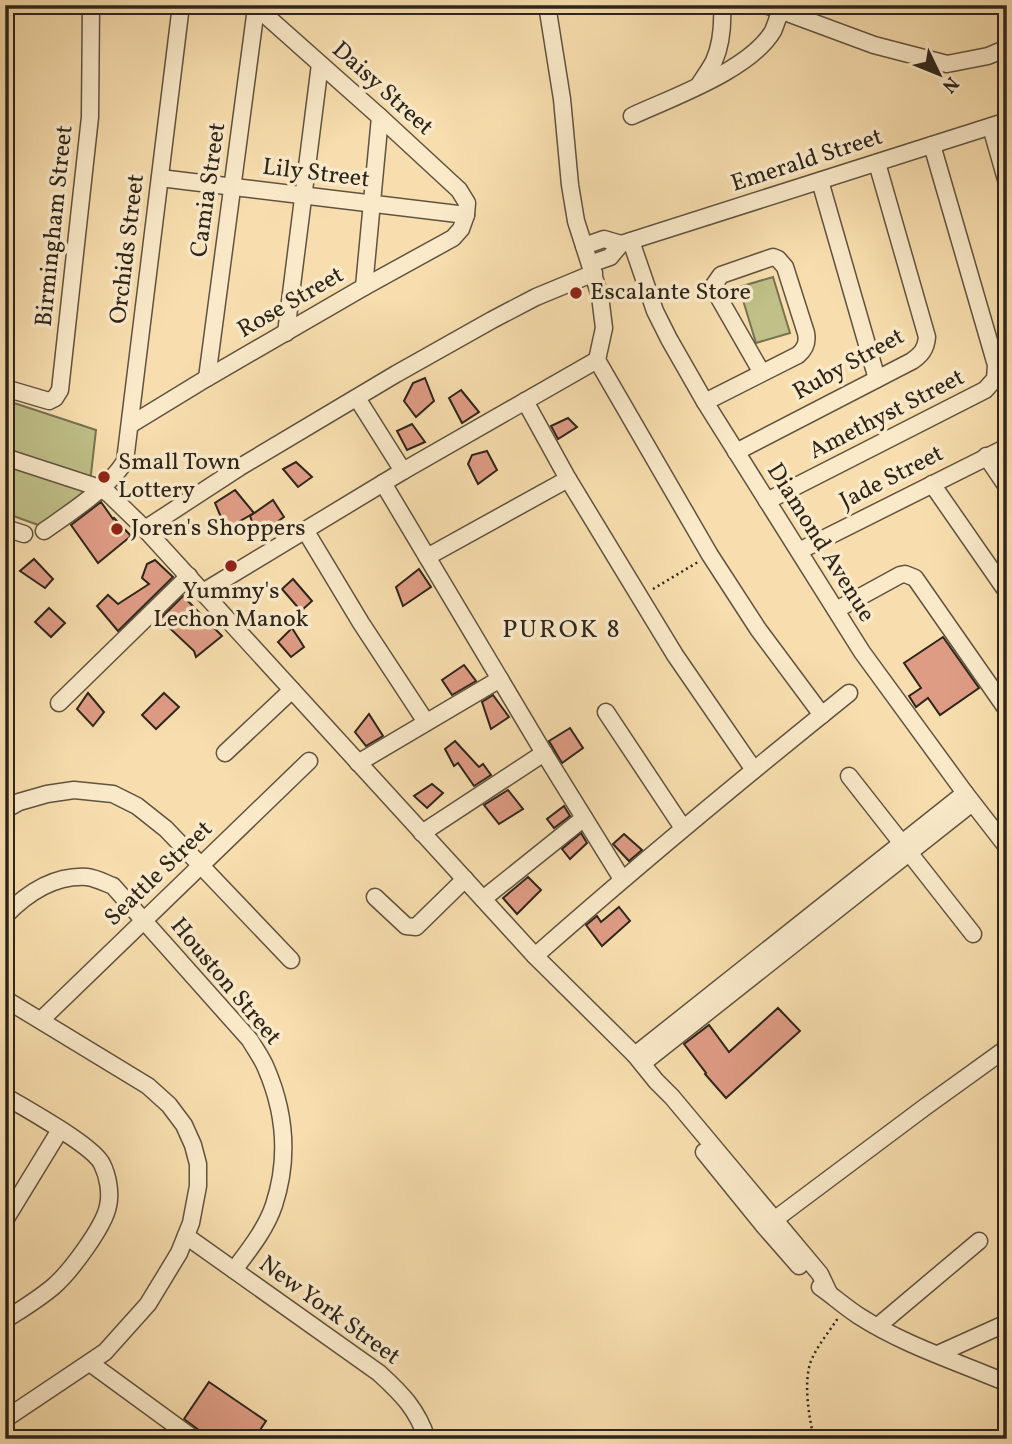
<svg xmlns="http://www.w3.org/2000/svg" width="1012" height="1444" font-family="Vollkorn,serif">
<rect width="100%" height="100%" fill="#f8deae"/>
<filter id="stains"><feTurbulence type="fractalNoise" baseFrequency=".00286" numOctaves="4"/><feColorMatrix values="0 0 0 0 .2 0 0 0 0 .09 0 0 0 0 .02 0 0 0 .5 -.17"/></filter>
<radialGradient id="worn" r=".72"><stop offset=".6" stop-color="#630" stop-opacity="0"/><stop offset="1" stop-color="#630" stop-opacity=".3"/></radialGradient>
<g fill="#c0c088" stroke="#767252" stroke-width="2">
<path d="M773 277 790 333 756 343 739 287Z"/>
<path d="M5 400 96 430 91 474 80 499 44 527 5 513Z"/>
</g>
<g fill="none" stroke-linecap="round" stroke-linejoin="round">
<path stroke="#708072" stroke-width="4.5" d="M685 1439 688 1434"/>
</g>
<g fill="#df9c85" stroke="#2d251b" stroke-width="2">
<path d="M425 378 434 401 416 417 404 401 413 383Z"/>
<path d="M461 390 479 412 462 423 449 398Z"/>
<path d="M568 418 577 427 558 439 551 426Z"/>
<path d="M412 424 425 442 407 450 397 431Z"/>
<path d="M487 451 497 470 478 484 468 464 472 455Z"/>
<path d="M296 462 312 477 298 487 283 469Z"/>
<path d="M235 490 254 513 226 529 215 503Z"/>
<path d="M273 500 284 517 257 536 250 516Z"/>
<path d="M101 502 113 519 114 518 131 536 98 563 71 525Z"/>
<path d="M34 559 53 579 45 588 20 571Z"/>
<path d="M155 560 173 577 118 631 97 606 108 595 118 604 149 584 142 578 147 564Z"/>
<path d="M419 569 431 587 403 606 396 587Z"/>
<path d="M293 579 312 601 301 611 282 589Z"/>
<path d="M183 596 222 636 196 657 194 651 160 619Z"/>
<path d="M49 608 65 623 51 637 35 622Z"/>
<path d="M292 628 304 647 291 657 278 642Z"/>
<path d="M943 637 979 688 940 715 928 698 916 707 909 696 921 688 904 663Z"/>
<path d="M464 665 476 681 452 695 442 680Z"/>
<path d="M88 693 104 712 93 726 77 709Z"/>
<path d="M164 693 179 707 156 729 142 715Z"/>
<path d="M493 695 509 717 491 729 482 702Z"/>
<path d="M369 714 383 736 366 746 355 732Z"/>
<path d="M570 728 583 748 562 763 549 741Z"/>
<path d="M455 741 479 767 483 764 491 775 474 786 458 763 454 766 445 749Z"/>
<path d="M432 784 443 793 427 808 414 796Z"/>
<path d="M508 790 523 809 499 824 484 805Z"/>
<path d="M564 806 570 816 554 828 547 819Z"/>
<path d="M581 833 587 843 570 859 562 849Z"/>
<path d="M624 834 642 850 629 861 613 844Z"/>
<path d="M528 877 541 890 517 914 503 898Z"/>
<path d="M619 907 630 921 602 946 586 925 597 916 601 922Z"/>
<path d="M778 1008 800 1031 726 1098 705 1074 706 1073 684 1044 709 1025 729 1052Z"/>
<path d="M209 1382 266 1421 254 1439H205L200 1431 184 1419Z"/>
</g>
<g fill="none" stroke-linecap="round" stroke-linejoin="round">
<g stroke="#605340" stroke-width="19">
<g id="minor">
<path d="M766 5 874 45 947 64 988 56 1007 48"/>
<path d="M699 85C704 77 710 69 714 61 722 43 723 24 722 5"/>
<path d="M632 116C673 97 750 70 773 31 776 24 778 17 781 10"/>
<path d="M991 127 1007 183"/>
<path d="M160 178 466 215"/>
<path d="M820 181 877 379"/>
<path d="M631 241 655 311 669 339 705 402 862 652 965 793 1007 847"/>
<path d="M584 246 604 239 621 244"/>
<path d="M590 264 610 257 621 244 1007 121"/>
<path d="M364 287 380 117"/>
<path d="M286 333 320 64"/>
<path d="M597 360 710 555 758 629 822 715"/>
<path d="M207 378 256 8"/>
<path d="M5 388 49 401 55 398 60 390 90 117 91 5"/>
<path d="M357 398 403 471"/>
<path d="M525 401 568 479 675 655 754 770"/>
<path d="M705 402 798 355C805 349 808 343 806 333L785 267 778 259 773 257 721 275 714 285 715 291 762 373"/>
<path d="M130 425 207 378 364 287 453 238 461 229 466 215 467 203 459 190 380 117 254 5"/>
<path d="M736 452 912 361C921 355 926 349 927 337L877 163"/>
<path d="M986 456 1007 487"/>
<path d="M5 457 100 488 109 494 145 529 535 956 635 1055 656 1081 672 1097 820 1274 829 1293"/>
<path d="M383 483 544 753 622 879"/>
<path d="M932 484 1007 592"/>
<path d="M767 501 985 390 995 379 996 365 932 145"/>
<path d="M5 528 24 534"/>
<path d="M145 529 240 467 396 374 492 320 536 297 594 273"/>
<path d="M305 530 361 623 426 722"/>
<path d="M44 531C68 514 110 487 125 461L181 5"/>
<path d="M799 551 1007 447"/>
<path d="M427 557 568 479"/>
<path d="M203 592 403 471 597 360 604 328 600 296 576 221 570 185 562 99 547 5"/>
<path d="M836 610 900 575 905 574 915 578 1007 710"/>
<path d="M59 703 189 576"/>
<path d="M606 712 683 828"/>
<path d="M225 753 292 690"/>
<path d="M358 763 500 679"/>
<path d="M849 776 973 934"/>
<path d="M5 810 19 802 47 794 74 790 113 794 137 806 166 829 291 960"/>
<path d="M422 833 544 753"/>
<path d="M375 897 406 926 416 927 465 879"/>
<path d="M483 899 584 818"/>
<path d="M5 916C27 893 55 875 87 877 96 878 105 883 113 886L250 1040C255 1049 262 1058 266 1068 285 1112 289 1159 274 1205 266 1229 249 1250 234 1270"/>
<path d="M535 956C637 866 742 779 849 693"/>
<path d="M5 999 148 1086 169 1105 184 1125 193 1145 198 1164V1186L191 1223 179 1253 148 1304 105 1352 5 1419"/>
<path d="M41 1020 309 761"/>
<path d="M635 1055 965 793"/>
<path d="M643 1063 972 803"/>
<path d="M5 1096C26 1109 93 1145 102 1164 108 1176 111 1193 108 1206 104 1227 70 1272 54 1286 39 1299 22 1309 5 1320"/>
<path d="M704 1152 764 1226 799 1266"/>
<path d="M5 1220 60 1130"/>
<path d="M774 1220 925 1107 1007 1048"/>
<path d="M186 1236 379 1373C402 1394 417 1409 427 1439"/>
<path d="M820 1287C833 1296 845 1307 859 1316 904 1345 958 1362 1007 1383"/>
<path d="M878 1326 979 1241"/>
<path d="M938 1354 1007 1323"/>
<path d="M90 1363 194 1439"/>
</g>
</g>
<g stroke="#2d251b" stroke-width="2.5" stroke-dasharray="2 3.5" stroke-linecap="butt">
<path d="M653 589 698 562"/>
<path d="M814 1439C809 1417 803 1382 811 1361 817 1346 829 1332 838 1318"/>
</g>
<use href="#minor" stroke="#faeaca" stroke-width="16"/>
</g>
<g fill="#8f2418" stroke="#faeaca" stroke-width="2.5">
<circle cx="576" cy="293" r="7"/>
<circle cx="104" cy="477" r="7"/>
<circle cx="117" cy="529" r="7"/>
<circle cx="231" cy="566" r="7"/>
</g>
<g text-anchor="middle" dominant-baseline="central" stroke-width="7" stroke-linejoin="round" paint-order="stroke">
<g font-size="24" fill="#2d251b" stroke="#faeaca">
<text transform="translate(382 89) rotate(42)">Daisy Street</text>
<text transform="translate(807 161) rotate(-18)">Emerald Street</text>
<text transform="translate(316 174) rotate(7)">Lily Street</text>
<text transform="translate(209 190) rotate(-82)">Camia Street</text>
<text transform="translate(55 226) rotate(-84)">Birmingham Street</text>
<text transform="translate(128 249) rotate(-83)">Orchids Street</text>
<text transform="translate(291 303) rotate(-30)">Rose Street</text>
<text transform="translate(849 365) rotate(-29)">Ruby Street</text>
<text transform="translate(887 415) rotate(-27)">Amethyst Street</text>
<text transform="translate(892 478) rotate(-27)">Jade Street</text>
<text transform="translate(820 543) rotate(58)">Diamond Avenue</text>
<text transform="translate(159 874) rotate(-44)">Seattle Street</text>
<text transform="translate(225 982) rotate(50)">Houston Street</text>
<text transform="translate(329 1311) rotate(36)">New York Street</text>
</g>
<g font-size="24" fill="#2d251b" stroke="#faeaca" text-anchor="start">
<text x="590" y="293">Escalante Store</text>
<text x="118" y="463">Small Town<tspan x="118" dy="28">Lottery</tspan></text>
<text x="131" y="529">Joren's Shoppers</text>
<text x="231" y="592" text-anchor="middle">Yummy's<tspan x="231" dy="28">Lechon Manok</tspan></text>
</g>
<g font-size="26" letter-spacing="2" fill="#2d251b" stroke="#faeaca">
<text x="562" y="630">PUROK 8</text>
</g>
</g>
<rect width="1012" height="1444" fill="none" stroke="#f8deae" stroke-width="28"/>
<rect x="7" y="7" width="998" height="1430" fill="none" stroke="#2d251b" stroke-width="3.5"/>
<rect x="14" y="14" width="984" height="1416" fill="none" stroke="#2d251b" stroke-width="2"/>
<g transform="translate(939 74) rotate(133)" stroke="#faeaca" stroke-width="5" paint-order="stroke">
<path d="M0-5L12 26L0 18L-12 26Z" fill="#2d251b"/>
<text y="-10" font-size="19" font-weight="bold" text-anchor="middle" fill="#2d251b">N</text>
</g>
<rect width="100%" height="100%" filter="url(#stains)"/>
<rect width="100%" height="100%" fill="url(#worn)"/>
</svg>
